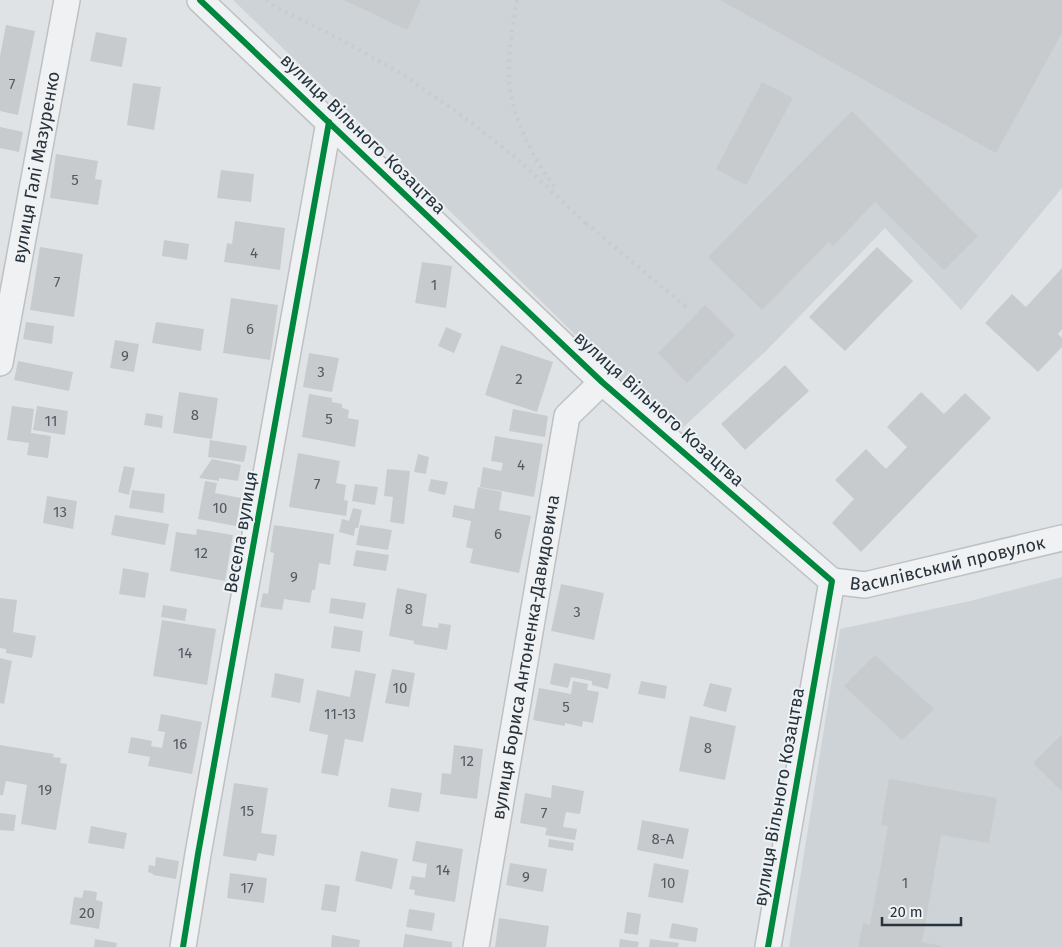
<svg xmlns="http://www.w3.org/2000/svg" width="1062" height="947" font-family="'Fira Sans',sans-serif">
<rect width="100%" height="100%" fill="#e0e3e5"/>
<g fill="#ced3d8">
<path d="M233 0H1062V188L961 310 885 228 766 351 678 432 621 380 379 141Z"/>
<path d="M1062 577V947H789L840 629 970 601Z"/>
</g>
<g fill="#c8cbcd">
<path d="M344 0H421L407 30Z"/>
<path d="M720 0H1062V33L996 153Z"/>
<path d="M6 25 35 31 18 115 0 111V56Z"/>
<path d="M96 32 127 38 122 67 90 61Z"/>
<path d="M762 82 793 98 746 185 716 169Z"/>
<path d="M133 83 161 87 154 130 127 125Z"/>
<path d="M852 111 978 236 944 270 875 202 833 246 829 242 762 310 708 257Z"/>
<path d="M0 127 23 132 19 152 0 148Z"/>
<path d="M56 154 98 161 95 179 102 180 98 205 50 198Z"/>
<path d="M221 170 254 174 251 202 217 198Z"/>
<path d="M235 221 285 228 280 270 224 262 227 243 232 244Z"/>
<path d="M164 240 189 244 187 260 162 256Z"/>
<path d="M40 247 83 254 74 317 30 310Z"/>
<path d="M877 247 913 281 845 351 809 317Z"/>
<path d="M422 262 452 266 446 308 415 303Z"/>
<path d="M1062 268V329L1058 334 1062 338V347L1038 372 985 323 1012 294 1026 307Z"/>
<path d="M231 298 278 305 270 360 223 353Z"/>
<path d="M705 305 735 335 687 383 658 353Z"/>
<path d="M26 322 54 326 52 344 23 339Z"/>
<path d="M156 322 204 329 201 351 152 343Z"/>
<path d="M446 327 462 334 454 353 438 346Z"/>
<path d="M115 340 139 344 134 372 110 368Z"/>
<path d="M501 345 553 362 537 412 485 395Z"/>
<path d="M309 353 339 358 332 392 303 387Z"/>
<path d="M18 361 73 372 69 391 14 380Z"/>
<path d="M785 365 809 391 745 450 721 424Z"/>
<path d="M179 392 218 398 212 439 173 433Z"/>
<path d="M921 392 944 414 965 393 991 418 861 552 832 523 854 499 835 480 866 449 886 469 907 447 887 427Z"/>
<path d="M309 394 332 398V402L342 404V408L349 410 348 418 359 420 355 447 302 437Z"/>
<path d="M12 406 34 409 31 433 51 436 48 458 27 455 29 443 7 440Z"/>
<path d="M37 406 68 411 65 435 33 430Z"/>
<path d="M513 409 548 416 545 437 509 431Z"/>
<path d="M146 413 163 416 162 428 144 425Z"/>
<path d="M495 436 543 444 534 497 480 487 483 467 501 471 503 463 491 461Z"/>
<path d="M210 440 247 446 244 462 208 457Z"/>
<path d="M298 453 340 461 336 483 346 485 344 500 348 501 346 516 289 507Z"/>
<path d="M418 454 429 457 426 474 414 472Z"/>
<path d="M212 459 241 465 238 481 219 478V481L199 478Z"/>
<path d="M124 466 135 468 129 495 118 492Z"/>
<path d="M387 469 410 471 404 524 390 522 393 497 384 496Z"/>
<path d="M431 479 448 482 445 495 428 491Z"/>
<path d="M205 481 217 483 215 493 241 498 236 526 198 519Z"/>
<path d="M355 484 378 487 375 505 352 501Z"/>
<path d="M478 487 502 492 499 510 531 516 519 573 470 563 473 549 466 547 471 521 452 517 454 505 474 509Z"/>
<path d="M132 490 165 494 163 513 129 508Z"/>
<path d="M47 496 77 501 73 529 43 523Z"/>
<path d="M353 508 362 510 358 528H355L354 536 339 532 342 519 349 521Z"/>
<path d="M115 515 169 524 165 545 111 535Z"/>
<path d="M274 525 334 534 330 565 319 563 315 590H312L310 603 284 599 282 610 260 607 263 593 268 594 274 553 270 552Z"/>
<path d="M360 525 392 530 388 550 356 545Z"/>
<path d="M197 529 233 535 225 581 170 571 176 532 196 535Z"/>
<path d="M356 550 389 555 386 571 353 566Z"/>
<path d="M123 568 149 573 145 598 119 594Z"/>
<path d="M561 584 604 593 594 640 551 631Z"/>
<path d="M397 588 427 594 422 626 438 628 439 623 451 625 447 650 414 644V641L389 636Z"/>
<path d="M0 598 17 600 13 632 36 636 32 658 6 653V649L0 648Z"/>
<path d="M331 598 366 603 363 619 329 613Z"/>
<path d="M163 605 187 609 185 621 161 617Z"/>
<path d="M162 620 216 629 207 685 153 676Z"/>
<path d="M334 626 363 631 360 652 331 648Z"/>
<path d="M875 655 934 709 902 740 844 686Z"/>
<path d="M0 658 12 661 4 704 0 703Z"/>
<path d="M554 663 611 674 608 689 592 685V681L571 677 568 688 550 684Z"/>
<path d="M392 669 415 673 409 707 385 703Z"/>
<path d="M355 670 376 674 363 742 345 739 338 776 321 773 328 735 309 731 317 690 350 697Z"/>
<path d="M275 673 304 679 300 703 271 697Z"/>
<path d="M573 681 588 684 587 690 599 692 593 723 583 721 582 727 565 723V726L533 720 539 688 571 694Z"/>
<path d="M641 681 667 686 665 699 638 694Z"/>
<path d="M710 683 732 688 726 712 703 706Z"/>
<path d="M161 714 202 722 192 774 148 766 150 757 128 753 131 737 152 741 151 746 162 748 165 732 158 731Z"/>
<path d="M690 716 736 726 725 780 679 771Z"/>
<path d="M1062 734V792L1033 763Z"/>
<path d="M0 745 54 754 53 757 61 758 60 763 67 764 56 830 21 824 27 785 6 781 3 795H0Z"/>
<path d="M454 745 483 749 477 799 440 794 442 773 451 774Z"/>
<path d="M889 779 997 798 989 843 941 835 922 942 942 946V947H858L863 923 870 925 888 826 881 825Z"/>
<path d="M234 783 268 788 261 833 277 835 274 856 258 853 256 861 223 856Z"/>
<path d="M552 785 584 791 580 814 566 812 563 827 577 829 575 840 545 835 547 828 520 823 525 793 551 798Z"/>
<path d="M391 788 422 793 419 812 388 807Z"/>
<path d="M0 813 16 815 14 831 0 830Z"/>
<path d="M642 820 689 829 683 859 637 850Z"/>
<path d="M91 826 127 833 124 849 88 843Z"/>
<path d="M549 839 574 843 573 851 548 847Z"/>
<path d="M416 841 463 849 455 902 414 895 415 890 409 889 412 876 425 878 427 864 412 861Z"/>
<path d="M361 851 398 859 392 889 355 881Z"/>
<path d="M156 857 179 861 176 879 153 875V874L148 872 149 865 155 866Z"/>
<path d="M510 863 547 869 543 892 506 885Z"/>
<path d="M654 863 689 870 683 903 648 897Z"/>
<path d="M230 873 267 878 264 903 227 898Z"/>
<path d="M325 884 340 886 336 912 321 910Z"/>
<path d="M84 890 97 892 96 900 103 902 99 929 70 924 74 897 82 898Z"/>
<path d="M409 909 435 913 432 931 406 927Z"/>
<path d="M627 912 641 914 638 935 624 933Z"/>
<path d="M499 918 549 926 546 947H495Z"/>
<path d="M672 923 698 928 696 942 669 938Z"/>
<path d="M405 934 452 942V947H403Z"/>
<path d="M332 935 360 940 359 947H331Z"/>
<path d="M95 939 117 943 116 947H94Z"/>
<path d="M620 939 639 942 638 947H619Z"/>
<path d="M650 939 679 943 678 947H649Z"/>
</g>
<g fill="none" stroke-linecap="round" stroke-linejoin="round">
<g stroke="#bec1c3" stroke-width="28">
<g id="minor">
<path d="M200 0 602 382 832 581 768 947"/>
<path id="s1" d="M0 363 67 0"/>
<path id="s2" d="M832 581 865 585 1062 538"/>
<path d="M183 947 198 854 329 122"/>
<path id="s3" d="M476 947 567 416 602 382"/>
</g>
</g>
<use href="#minor" stroke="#eff1f2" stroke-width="25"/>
<g stroke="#c9cbcc" stroke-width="4" stroke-dasharray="2.5 5" stroke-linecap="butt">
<path d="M266 0 274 6 340 39 400 73 460 114 514 156 590 227"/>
<path d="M517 0C512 27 508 54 509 81 512 118 534 161 557 190"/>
<path d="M586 223 686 307"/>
</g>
<g stroke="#edf2f5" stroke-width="9">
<g id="cycleway">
<path d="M200 0 602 382 832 581 768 947"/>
<path d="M183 947 198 854 329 122"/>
</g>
</g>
<use href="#cycleway" stroke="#00873e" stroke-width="6"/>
</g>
<g text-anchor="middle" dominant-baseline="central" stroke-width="4" stroke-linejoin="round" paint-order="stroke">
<g font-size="15" fill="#515a62">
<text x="12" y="84">7</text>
<text x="75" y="180">5</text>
<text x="254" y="253">4</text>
<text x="57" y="282">7</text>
<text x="434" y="285">1</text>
<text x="250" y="329">6</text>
<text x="125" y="356">9</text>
<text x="321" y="372">3</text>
<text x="519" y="379">2</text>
<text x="195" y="415">8</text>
<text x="329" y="419">5</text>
<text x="51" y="421">11</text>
<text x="521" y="465">4</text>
<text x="317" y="484">7</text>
<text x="220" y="508">10</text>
<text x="60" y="512">13</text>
<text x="498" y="534">6</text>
<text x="201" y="553">12</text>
<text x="294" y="577">9</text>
<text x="409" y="609">8</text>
<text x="577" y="612">3</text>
<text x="185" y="653">14</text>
<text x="400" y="688">10</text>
<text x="566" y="707">5</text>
<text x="340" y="714">11-13</text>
<text x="180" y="744">16</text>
<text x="708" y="748">8</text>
<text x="467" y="761">12</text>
<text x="45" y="790">19</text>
<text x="247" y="811">15</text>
<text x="544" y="813">7</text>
<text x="663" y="839">8-А</text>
<text x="443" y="870">14</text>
<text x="526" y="877">9</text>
<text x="668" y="883">10</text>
<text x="905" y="883">1</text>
<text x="247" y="888">17</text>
<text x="87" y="913">20</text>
</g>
<g font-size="18" fill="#28333d" stroke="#edf2f5">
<text transform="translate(363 134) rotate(44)">вулиця Вільного Козацтва</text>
<text stroke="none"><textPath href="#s1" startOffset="199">вулиця Галі Мазуренко</textPath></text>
<text transform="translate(659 409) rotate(42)">вулиця Вільного Козацтва</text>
<text transform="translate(241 532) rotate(-80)">Весела вулиця</text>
<text stroke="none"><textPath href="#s2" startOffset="118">Василівський провулок</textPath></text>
<text stroke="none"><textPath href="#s3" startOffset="294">вулиця Бориса Антоненка-Давидовича</textPath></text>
<text transform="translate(779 797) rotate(-80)">вулиця Вільного Козацтва</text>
</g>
</g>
<path d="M882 917v8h79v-8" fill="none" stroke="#28333d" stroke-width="2.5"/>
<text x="890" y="917" font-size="15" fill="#28333d" stroke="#edf2f5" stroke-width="4" paint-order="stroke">20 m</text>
</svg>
